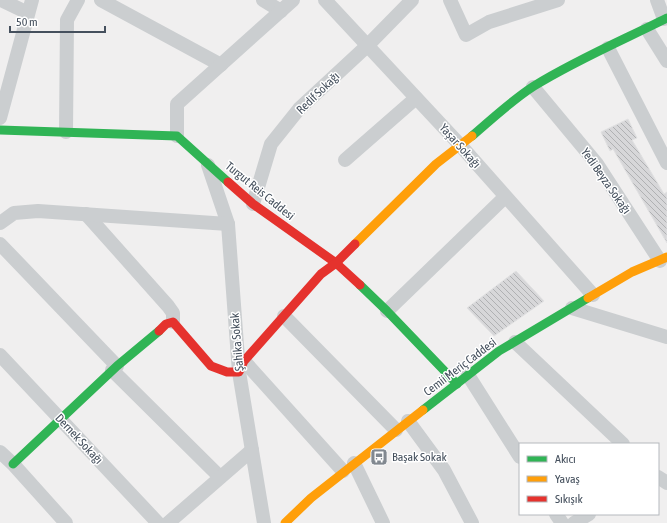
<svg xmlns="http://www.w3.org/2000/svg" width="667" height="523" font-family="'Asap Condensed',sans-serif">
<defs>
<pattern id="building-back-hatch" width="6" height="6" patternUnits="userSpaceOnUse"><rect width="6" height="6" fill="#d7d7d9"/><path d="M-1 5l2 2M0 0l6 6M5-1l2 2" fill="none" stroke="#b0b1b3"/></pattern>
</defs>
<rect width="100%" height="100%" fill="#f0efef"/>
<g fill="url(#building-back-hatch)" stroke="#e1e1e2">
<path d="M628 119 637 138 632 140 664 194 667 192V243L613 149 610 151 601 132Z"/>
<path d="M516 271 544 301 494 336 467 308Z"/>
</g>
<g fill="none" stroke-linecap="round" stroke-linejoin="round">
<g stroke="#cbced0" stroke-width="14">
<path d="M1 0 28 13"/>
<path d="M101 0 221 65"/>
<path d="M263 0 281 11"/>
<path d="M325 0 461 146 593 295"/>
<path d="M450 0 466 35 489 22 558 0"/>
<path d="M657 0 664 19"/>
<path d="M647 29 667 61"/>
<path d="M608 48 667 163"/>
<path d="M533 87 597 164 660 261"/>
<path d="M0 118 32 0"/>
<path d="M66 132 67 20 78 0"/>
<path d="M177 136V104L293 0"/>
<path d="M345 160 416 98"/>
<path d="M208 165 228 224 239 372 264 523"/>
<path d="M253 204 271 144 299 109 367 46 412 0"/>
<path d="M86 214 168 306 173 313V322"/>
<path d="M0 223 14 213 38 211 228 224"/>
<path d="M0 244 117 366"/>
<path d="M572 308 667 337"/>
<path d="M387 311 505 197"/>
<path d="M284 316 396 430"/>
<path d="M515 342 623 444"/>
<path d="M0 355 158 523"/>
<path d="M244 361 343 471"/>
<path d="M112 370 220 477"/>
<path d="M468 375 520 457"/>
<path d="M408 421 444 470 472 523"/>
<path d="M0 452 13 464 66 523"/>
<path d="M354 463 383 523"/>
<path d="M658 477 667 483"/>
<path d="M556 514 562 523"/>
<path d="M168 523 252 450"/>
<path d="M574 523 589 514"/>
</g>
<g stroke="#30b455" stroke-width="9">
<path d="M0 130 177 136 228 182"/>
<path d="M472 136C492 119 512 100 534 86 576 60 623 40 667 18"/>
<path d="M360 285 387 311 457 384"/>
<path d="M423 410 499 351 588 298"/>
<path d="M13 464 117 366 159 331"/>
</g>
<g stroke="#ff9f0a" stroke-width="9">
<path d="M355 244 436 164 472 136"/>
<path d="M588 298 632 272 667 257"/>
<path d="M285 523 311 498 423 410"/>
</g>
<g stroke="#e5322d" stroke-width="9">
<path d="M228 182 253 204 336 263 360 285"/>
<path d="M159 331 166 324 173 322 211 366 227 372H239L244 361 321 274 336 263 355 244"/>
</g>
</g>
<defs>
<g id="bus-square" transform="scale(0.9)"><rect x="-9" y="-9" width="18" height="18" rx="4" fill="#818890" stroke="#fff"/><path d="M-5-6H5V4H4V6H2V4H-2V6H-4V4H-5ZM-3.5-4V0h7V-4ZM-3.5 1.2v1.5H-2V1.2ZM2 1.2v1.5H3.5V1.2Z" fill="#fff"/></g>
</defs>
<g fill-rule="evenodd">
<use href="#bus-square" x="379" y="457"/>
</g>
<g text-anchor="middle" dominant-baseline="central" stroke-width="3" stroke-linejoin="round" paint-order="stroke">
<g font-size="12" fill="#45505d" stroke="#fff">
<text transform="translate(318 93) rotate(-44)">Redif Sokağı</text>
<text transform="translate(460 146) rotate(48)">Yaşar Sokağı</text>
<text transform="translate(606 181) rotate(55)">Yedi Beyza Sokağı</text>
<text transform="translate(260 191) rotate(39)">Turgut Reis Caddesi</text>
<text transform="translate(237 342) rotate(-95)">Şahika Sokak</text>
<text transform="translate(460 367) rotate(-37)">Cemii Meriç Caddesi</text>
<text transform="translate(79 439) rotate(47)">Dernek Sokağı</text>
</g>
<g font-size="12" fill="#45505d" stroke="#fff" text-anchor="start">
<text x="392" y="457">Başak Sokak</text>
</g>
</g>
<rect x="519" y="443" width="140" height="72" fill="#ffffff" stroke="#b5b9be"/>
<rect x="527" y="456" width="20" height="6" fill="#30b455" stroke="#b5b9be"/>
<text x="555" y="463" font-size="12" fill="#45505d">Akıcı</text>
<rect x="527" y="476" width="20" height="6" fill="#ff9f0a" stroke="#b5b9be"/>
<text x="555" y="483" font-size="12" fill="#45505d">Yavaş</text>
<rect x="527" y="496" width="20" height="6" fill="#e5322d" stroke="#b5b9be"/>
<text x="555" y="503" font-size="12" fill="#45505d">Sıkışık</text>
<path d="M10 26v6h95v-6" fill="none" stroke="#45505d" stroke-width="2"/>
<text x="16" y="26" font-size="12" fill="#45505d" stroke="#ffffff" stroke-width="3" paint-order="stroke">50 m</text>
</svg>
